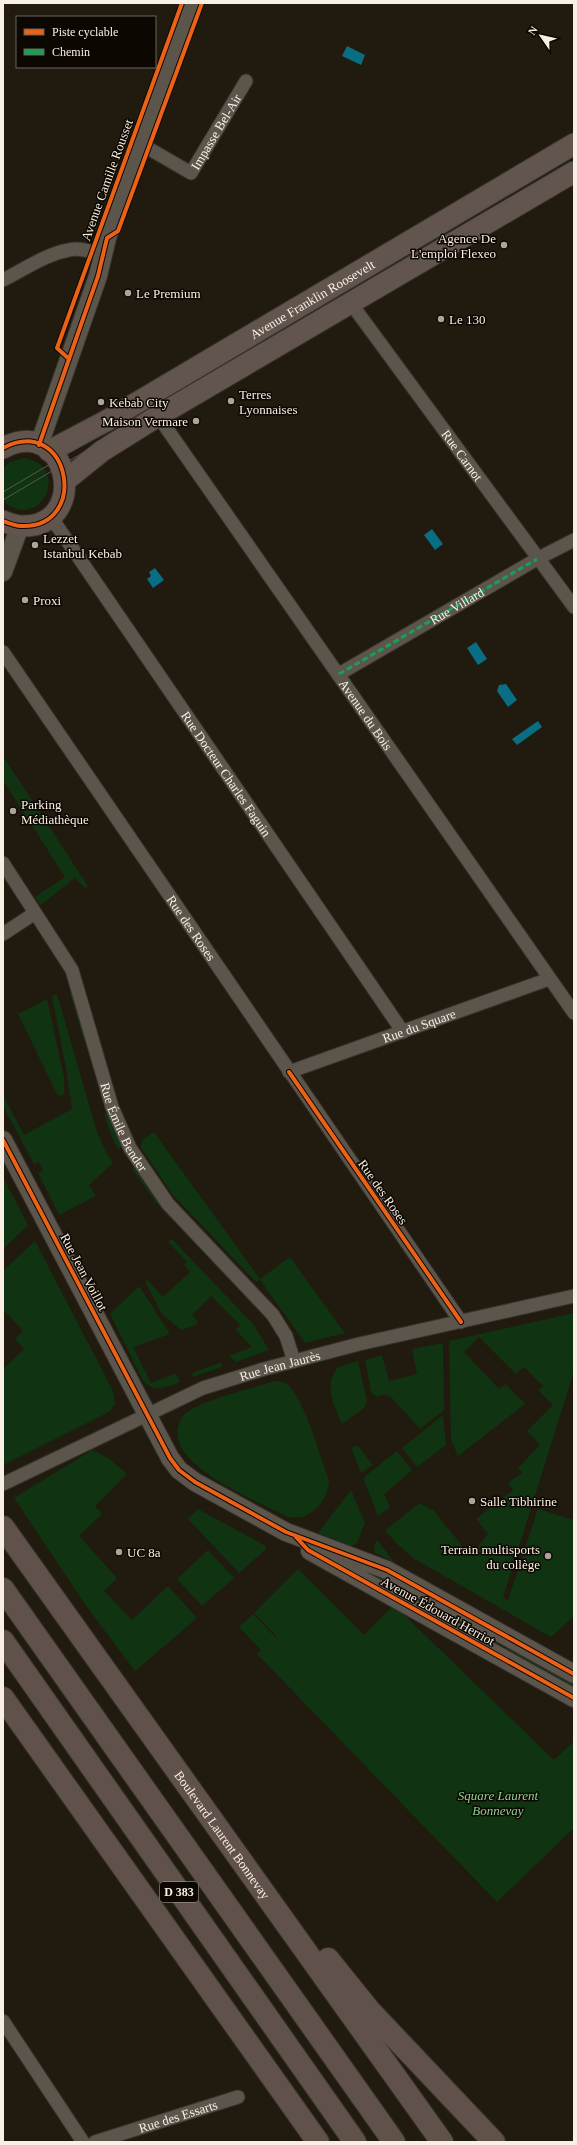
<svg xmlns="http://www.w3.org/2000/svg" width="577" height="2145" font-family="Georgia,serif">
<rect width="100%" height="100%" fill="#211a0f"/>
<g fill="#103312">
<path d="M24 458C72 466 41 534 3 501V468L10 462Z"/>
<path d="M3 756 88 886 85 888 75 878 41 905 35 897 65 877 3 780Z"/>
<path d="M75 992 88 1040 84 1041 70 993Z"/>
<path d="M57 994 97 1132 106 1152 113 1163 89 1185 96 1196 59 1215 38 1173 43 1170 39 1162 34 1164 3 1106V1095L24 1135 72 1109 66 1068 52 996Z"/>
<path d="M47 999 64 1077V1095L58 1096 18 1014Z"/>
<path d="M109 1113 122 1147 118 1149 111 1135 104 1114Z"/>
<path d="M154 1132 260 1279 290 1257 345 1333 305 1343 260 1280 256 1282 173 1195 141 1148 142 1140Z"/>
<path d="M136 1166 173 1215 170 1218 155 1201 132 1169Z"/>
<path d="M3 1177 28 1225 3 1249Z"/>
<path d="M172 1239 254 1325 269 1350 236 1362 229 1356 252 1347 236 1330 240 1325 211 1296 192 1315 198 1322 196 1325 181 1330 162 1314 145 1282 147 1280 163 1297 190 1272 184 1265 187 1262 168 1242Z"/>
<path d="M35 1241 113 1391 115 1404 110 1411 105 1414 3 1465V1369L24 1349 15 1339 23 1331 3 1309V1271Z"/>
<path d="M139 1286 170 1334 133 1347 151 1383 176 1373 180 1382C166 1387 155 1393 143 1381L110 1314Z"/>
<path d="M574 1313V1371L503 1598 508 1600 538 1509 574 1520V1616L551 1637 413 1558 395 1542 385 1530 420 1503 434 1511 468 1553 476 1549 488 1534 476 1519 513 1490 508 1483 522 1473 518 1468 540 1445 527 1431 553 1405 538 1390 543 1386 524 1367 516 1374 479 1337 464 1352 499 1389 506 1384 525 1404 458 1456 451 1440 449 1341Z"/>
<path d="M443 1343 444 1410 420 1429 391 1397 384 1394 377 1397 371 1392 365 1360 382 1355 389 1381 417 1374 412 1349Z"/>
<path d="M358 1361 367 1402 364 1408 342 1424C334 1404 323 1386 338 1367Z"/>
<path d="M222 1362V1367L193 1377 192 1373Z"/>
<path d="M274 1381C280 1381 284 1381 288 1385 304 1398 321 1459 329 1480 328 1501 311 1522 288 1517 260 1502 168 1467 178 1427 179 1420 183 1414 190 1410 210 1398 250 1389 274 1381Z"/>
<path d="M443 1415 446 1445 417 1467 402 1448Z"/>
<path d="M358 1446 373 1465 361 1473 351 1447Z"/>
<path d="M92 1450 108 1458 127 1474 95 1506 102 1514 79 1536 117 1578 104 1591 132 1620 168 1586 197 1618 135 1671 87 1607 14 1498Z"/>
<path d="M397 1451 412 1470 384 1494 390 1507 378 1516 363 1478Z"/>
<path d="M351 1490 365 1523 357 1543 351 1546 318 1533Z"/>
<path d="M198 1509 266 1546 265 1550 239 1573 188 1519Z"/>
<path d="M377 1540 394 1562 375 1553 374 1546Z"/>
<path d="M208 1550 234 1578 202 1606 177 1579Z"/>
<path d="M298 1569 364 1635 394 1605 554 1760 574 1741V1828L497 1902 257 1654 261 1650 239 1627 253 1614 275 1637 276 1636 254 1613Z"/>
<path d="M378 1575 499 1638 496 1644 381 1580Z"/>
<path d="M509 1644 574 1681V1688L506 1649Z"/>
</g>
<g fill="#096d83">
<path d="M347 46 365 55 361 65 342 56Z"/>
<path d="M432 529 443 544 435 550 424 535Z"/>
<path d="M155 568 164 580 153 588 147 579 151 576 149 572Z"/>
<path d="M476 642 487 659 478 665 467 648Z"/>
<path d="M506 684 517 700 508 707 497 691 499 685Z"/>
<path d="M538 721 542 727 517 745 512 739Z"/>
</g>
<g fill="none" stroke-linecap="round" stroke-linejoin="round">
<g stroke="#39342d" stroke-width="15">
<g id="street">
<path id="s1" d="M141 144 191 173 246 81"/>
<path d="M3 280C23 270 46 254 69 250 80 247 92 252 103 254"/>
<path id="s2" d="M350 302 574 607"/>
<path id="s3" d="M158 416 574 1013"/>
<path id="s4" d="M51 517 403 1032"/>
<path id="s5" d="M3 652 461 1322"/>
<path id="s6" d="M339 674 537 559 574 540"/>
<path id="s7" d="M3 863 72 970 112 1107 130 1148 168 1204 273 1315 286 1336 294 1361"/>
<path d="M3 934 35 913"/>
<path id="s8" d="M289 1072 549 979"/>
<path id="s9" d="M3 1484 203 1388 264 1369 359 1344 574 1296"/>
<path d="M3 2021 83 2142"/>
<path id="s10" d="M95 2142 238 2097"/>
</g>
</g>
<g stroke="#39342d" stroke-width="20">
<g id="secondary">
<path d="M39 445 98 276 107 238 193 3"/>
<path d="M3 572 20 526"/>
<path d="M3 1140 170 1458 179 1470 195 1482 286 1532 387 1570 574 1674"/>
<path d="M310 1551 574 1698"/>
</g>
</g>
<g stroke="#39342d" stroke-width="23">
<g id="primary">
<path d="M3 448C70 413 91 529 21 526 15 526 8 523 3 521"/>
<path id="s11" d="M49 451 106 421 574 144"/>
<path d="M66 480 102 451 158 416 574 172"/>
</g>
</g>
<g stroke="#39342d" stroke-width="24">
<g id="highway">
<path id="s12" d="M3 1527 442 2142"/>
<path d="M3 1589 394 2142"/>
<path d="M3 1641 355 2142"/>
<path d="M3 1698 318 2142"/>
<path d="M328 1959 369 2010 494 2142"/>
</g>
</g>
<use href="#street" stroke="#5b554c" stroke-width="13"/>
<use href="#secondary" stroke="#5b554c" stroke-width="18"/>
<use href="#primary" stroke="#61554d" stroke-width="21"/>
<use href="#highway" stroke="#60514a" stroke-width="22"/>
<g stroke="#5d564f" stroke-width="1">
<path d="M3 492 574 154"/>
<path d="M3 500 574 162"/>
</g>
<path stroke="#1a9f57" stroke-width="3" stroke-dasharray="6 3" stroke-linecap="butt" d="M339 674 537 559"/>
<g stroke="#0d0702" stroke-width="6">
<g id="cycleway">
<path d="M69 359 57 348 182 3"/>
<path d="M39 445 98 276 107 238 118 231 202 3"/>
<path d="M3 448C70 413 91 529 21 526 15 526 8 523 3 521"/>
<path d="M289 1072 461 1322"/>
<path d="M3 1140 170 1458 179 1470 195 1482 286 1532 387 1570 574 1674"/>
<path d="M296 1537 308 1550 574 1698"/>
</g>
</g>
<use href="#cycleway" stroke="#ea6118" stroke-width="4"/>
</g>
<g fill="#ada499" stroke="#0d0702" stroke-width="1.5">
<circle cx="504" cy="245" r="4"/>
<circle cx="128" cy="293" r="4"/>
<circle cx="441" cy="319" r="4"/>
<circle cx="231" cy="401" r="4"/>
<circle cx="101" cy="402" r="4"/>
<circle cx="196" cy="421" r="4"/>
<circle cx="35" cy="545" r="4"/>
<circle cx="25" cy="600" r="4"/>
<circle cx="13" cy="811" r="4"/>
<circle cx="472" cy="1501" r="4"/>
<circle cx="119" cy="1552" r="4"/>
<circle cx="548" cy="1556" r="4"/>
</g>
<g text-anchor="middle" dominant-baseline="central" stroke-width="3" stroke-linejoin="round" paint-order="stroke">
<rect fill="#0d0702" stroke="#b2a9a0" stroke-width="1" x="160" y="1882" width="38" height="20" rx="3"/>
<g font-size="12" font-weight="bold" fill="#f9efe3">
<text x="179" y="1892">D 383</text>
</g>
<g font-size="13" fill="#f9efe3" stroke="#0d0702">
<text stroke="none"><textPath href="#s1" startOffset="106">Impasse Bel-Air</textPath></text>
<text transform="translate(107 180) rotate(-70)">Avenue Camille Rousset</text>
<text stroke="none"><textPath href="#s11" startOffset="304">Avenue Franklin Roosevelt</textPath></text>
<text stroke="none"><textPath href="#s2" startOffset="190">Rue Carnot</textPath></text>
<text stroke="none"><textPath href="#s6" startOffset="136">Rue Villard</textPath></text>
<text stroke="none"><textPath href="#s3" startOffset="364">Avenue du Bois</textPath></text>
<text stroke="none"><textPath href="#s4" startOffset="311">Rue Docteur Charles Faguin</textPath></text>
<text stroke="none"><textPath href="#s5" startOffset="334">Rue des Roses</textPath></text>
<text stroke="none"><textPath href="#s8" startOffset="138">Rue du Square</textPath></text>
<text stroke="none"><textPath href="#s7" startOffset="293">Rue Émile Bender</textPath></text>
<text transform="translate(383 1192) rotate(55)">Rue des Roses</text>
<text transform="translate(84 1272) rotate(62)">Rue Jean Voillot</text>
<text stroke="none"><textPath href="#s9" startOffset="302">Rue Jean Jaurès</textPath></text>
<text transform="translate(438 1611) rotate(29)">Avenue Édouard Herriot</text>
<text stroke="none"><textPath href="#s12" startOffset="378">Boulevard Laurent Bonnevay</textPath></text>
<text stroke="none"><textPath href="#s10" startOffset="87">Rue des Essarts</textPath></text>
</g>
<g font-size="13" fill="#f9efe3" stroke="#0d0702" text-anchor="start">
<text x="496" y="238" text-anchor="end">Agence De<tspan x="496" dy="15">L'emploi Flexeo</tspan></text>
<text x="136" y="293">Le Premium</text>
<text x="449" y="319">Le 130</text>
<text x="239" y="394">Terres<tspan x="239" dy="15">Lyonnaises</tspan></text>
<text x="109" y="402">Kebab City</text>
<text x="188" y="421" text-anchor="end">Maison Vermare</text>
<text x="43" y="538">Lezzet<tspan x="43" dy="15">Istanbul Kebab</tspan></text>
<text x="33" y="600">Proxi</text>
<text x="21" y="804">Parking<tspan x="21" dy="15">Médiathèque</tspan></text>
<text x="480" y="1501">Salle Tibhirine</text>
<text x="540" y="1549" text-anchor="end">Terrain multisports<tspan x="540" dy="15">du collège</tspan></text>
<text x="127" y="1552">UC 8a</text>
</g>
<g font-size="13" font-style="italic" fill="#8ad48d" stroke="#0d0702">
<text x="498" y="1795">Square Laurent<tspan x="498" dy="15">Bonnevay</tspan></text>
</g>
</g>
<rect width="577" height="2145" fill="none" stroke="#f9efe3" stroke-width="8"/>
<rect x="16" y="16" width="140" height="52" fill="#0d0702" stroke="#6b645c"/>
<rect x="24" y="29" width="20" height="6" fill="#ea6118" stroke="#6b645c"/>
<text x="52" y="36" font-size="12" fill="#f9efe3">Piste cyclable</text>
<rect x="24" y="49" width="20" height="6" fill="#1a9f57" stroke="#6b645c"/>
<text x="52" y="56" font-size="12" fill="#f9efe3">Chemin</text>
<g transform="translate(541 36) rotate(304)" stroke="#0d0702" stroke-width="3" paint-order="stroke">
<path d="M0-3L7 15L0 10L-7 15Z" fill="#f9efe3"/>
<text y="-6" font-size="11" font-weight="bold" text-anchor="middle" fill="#f9efe3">N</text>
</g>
</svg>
